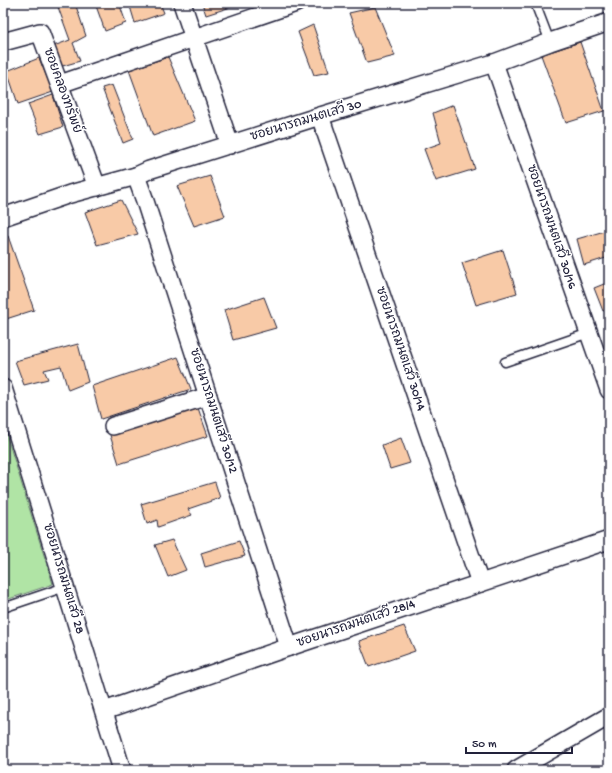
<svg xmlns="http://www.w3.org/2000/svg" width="612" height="773" font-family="'Gochi Hand','Playpen Sans Thai',sans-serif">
<rect width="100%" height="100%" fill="#fff"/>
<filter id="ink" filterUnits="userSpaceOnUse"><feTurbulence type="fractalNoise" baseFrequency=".025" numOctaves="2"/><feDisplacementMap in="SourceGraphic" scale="8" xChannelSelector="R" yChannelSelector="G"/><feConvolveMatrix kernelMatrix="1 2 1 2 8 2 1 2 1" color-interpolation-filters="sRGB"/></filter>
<g filter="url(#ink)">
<path fill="#b0e4a5" stroke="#698370" d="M3 424 53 584 3 601Z"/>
<g fill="#f8caa7" stroke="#22223b">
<path d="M70 3H75L86 36 73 43 80 61 59 67 51 47 70 40 58 7Z"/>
<path d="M95 3H119L126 23 105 31Z"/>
<path d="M129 3H160L164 13 135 23Z"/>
<path d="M202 3H230L231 7 206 15Z"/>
<path d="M375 7 395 56 367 63 349 13Z"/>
<path d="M313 25 329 72 314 75 298 32Z"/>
<path d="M580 42 604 111 566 123 541 55Z"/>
<path d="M168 57 195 121 153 136 129 70Z"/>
<path d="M39 58 53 92 18 104 7 71Z"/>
<path d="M112 85 133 139 123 143 102 88Z"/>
<path d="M53 95 63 127 40 134 28 104Z"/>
<path d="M453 105 475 169 436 181 424 149 441 143 433 113Z"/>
<path d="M210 176 225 216 194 226 177 186Z"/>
<path d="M121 200 138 234 97 245 85 212Z"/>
<path d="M608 230 609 234V257L584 265 577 239Z"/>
<path d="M8 236 34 310 3 320V237Z"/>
<path d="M503 250 517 293 476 305 462 263Z"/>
<path d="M609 282V309L603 311 594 288Z"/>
<path d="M264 297 276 328 233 340 224 310Z"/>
<path d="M78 344 88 382 68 390 61 366 44 370 48 379 24 385 15 361Z"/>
<path d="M178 357 191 389 101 419 92 386Z"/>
<path d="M198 408 208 436 119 464 109 432Z"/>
<path d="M401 438 410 463 390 469 382 445Z"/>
<path d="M215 482 220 498 188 509 192 515 158 527 157 520 147 524 141 504Z"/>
<path d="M172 540 186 570 168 577 155 545Z"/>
<path d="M239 541 245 556 205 567 201 553Z"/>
<path d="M609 615V635L603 617Z"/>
<path d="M404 626 415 651 369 667 359 641Z"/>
</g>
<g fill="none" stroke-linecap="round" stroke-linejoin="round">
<g stroke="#22223b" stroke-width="11">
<g id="lane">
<path d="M535 3 550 42"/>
<path d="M505 362 589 333"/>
<path d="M3 608 65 587"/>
</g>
</g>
<g stroke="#22223b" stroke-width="20">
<g id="street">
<path d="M182 3 230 145"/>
<path d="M3 42 40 32 97 187"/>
<path d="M494 63 609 390"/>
<path d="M60 84 296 3"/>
<path d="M320 116 480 583"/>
<path d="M136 176 144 198 289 647"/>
<path d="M3 217 70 194 136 176 149 170 320 116 494 63 550 42 609 22"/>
<path d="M3 388 122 770"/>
<path d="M113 426 208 396"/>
<path d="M104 711 289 647 609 540"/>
<path d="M516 770 609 716"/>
</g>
</g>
<use href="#lane" stroke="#fff" stroke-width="8"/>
<use href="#street" stroke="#fff" stroke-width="17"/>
</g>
</g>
<g text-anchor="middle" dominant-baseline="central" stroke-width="3" stroke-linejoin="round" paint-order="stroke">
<g font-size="13" fill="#22223b" stroke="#fff">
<text transform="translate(62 91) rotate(70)">ซอยคลองทรัพย์</text>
<text transform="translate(306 121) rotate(-17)">ซอยนารถมนตเสวี 30</text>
<text transform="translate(551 227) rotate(71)">ซอยนารถมนตเสวี 30/16</text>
<text transform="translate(400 349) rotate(71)">ซอยนารถมนตเสวี 30/14</text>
<text transform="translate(213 411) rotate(72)">ซอยนารถมนตเสวี 30/12</text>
<text transform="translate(63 579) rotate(73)">ซอยนารถมนตเสวี 28</text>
<text transform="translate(356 624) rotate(-19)">ซอยนารถมนตเสวี 28/4</text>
</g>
</g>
<rect width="612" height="773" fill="none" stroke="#fff" stroke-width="16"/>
<rect x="8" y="8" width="596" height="757" fill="none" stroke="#22223b" stroke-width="1.5" filter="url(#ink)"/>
<path d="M466 747v6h106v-6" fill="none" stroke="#22223b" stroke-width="2"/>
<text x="472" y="747" font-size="12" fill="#22223b" stroke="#ffffff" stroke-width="3" paint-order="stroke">50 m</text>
</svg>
